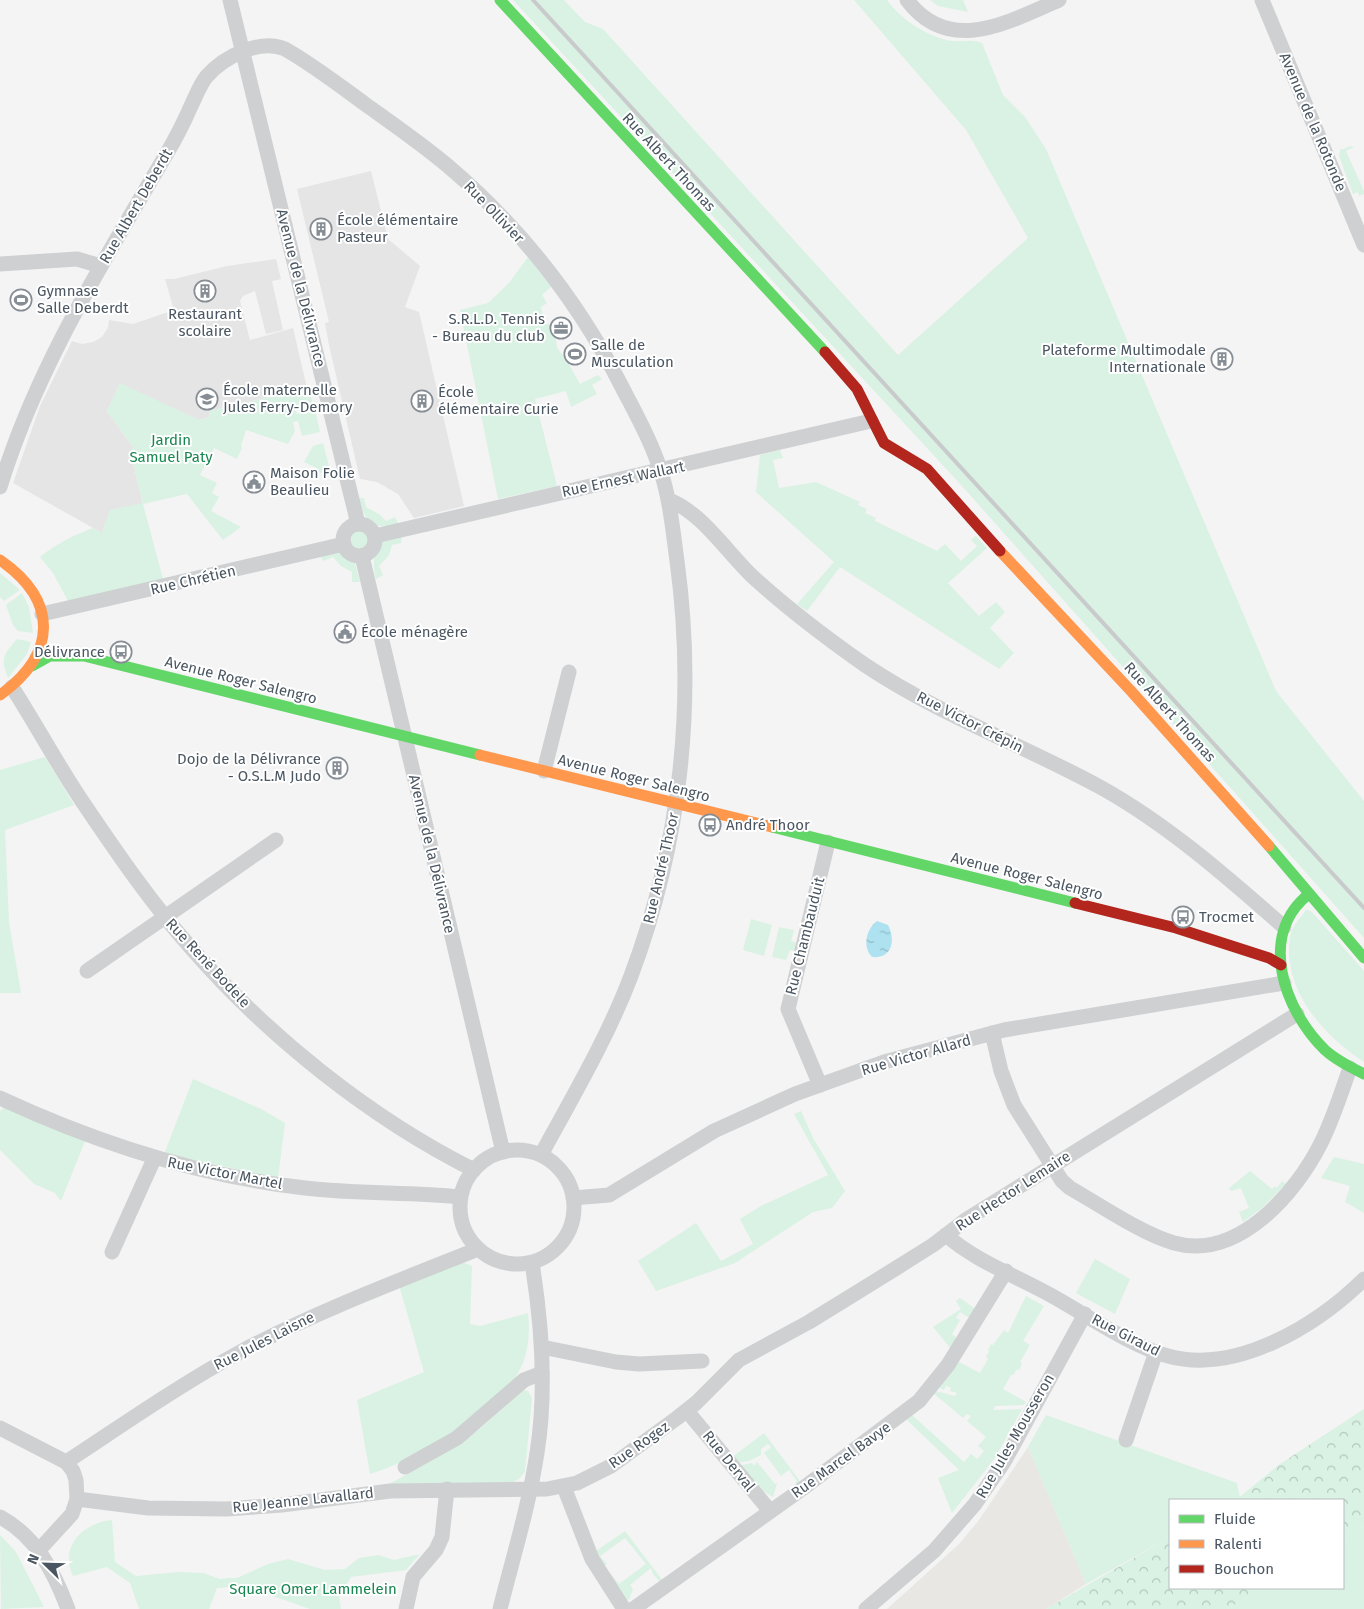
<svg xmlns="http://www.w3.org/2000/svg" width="1364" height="1609" font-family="'Fira Sans',sans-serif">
<defs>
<pattern id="forest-crowns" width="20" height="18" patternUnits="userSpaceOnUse" patternTransform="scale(1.25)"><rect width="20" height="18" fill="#d9f2e3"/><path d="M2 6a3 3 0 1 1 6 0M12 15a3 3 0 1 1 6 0" fill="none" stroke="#b2c7bb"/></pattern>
<pattern id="water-ripples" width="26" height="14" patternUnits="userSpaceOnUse" patternTransform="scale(1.25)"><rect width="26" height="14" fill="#aee2f0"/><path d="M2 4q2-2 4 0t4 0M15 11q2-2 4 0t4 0" fill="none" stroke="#90bac6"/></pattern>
</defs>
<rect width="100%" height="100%" fill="#f4f4f4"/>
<path fill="#e8e7e3" d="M1028 1447 1086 1584 1046 1609H887L959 1544 979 1520Z"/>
<g fill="#e6e5e6">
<path d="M371 171 388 239 420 266 405 307 419 312 464 506 414 518 398 494 377 482 360 479 329 345 325 323 329 322 297 189Z"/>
<path d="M276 259 281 279 272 281 283 330 266 334 255 291 243 296 240 301 250 340 293 328 307 388 209 411 210 417 199 420 120 384 107 411 133 447 131 454 143 504 110 510 102 533 13 483 40 406 72 341 82 344 93 342 102 337 108 328 109 320 133 324 174 310 165 279H174L227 266Z"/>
</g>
<g fill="#d9f2e3">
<path d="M513 0H564L585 22 603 29 898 355 1028 238 966 130 854 0H887C900 19 928 37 951 41 961 42 972 39 982 43L1003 95 1025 117 1046 149 1276 691 1364 801V938L962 486Z"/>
<path d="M930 0H963L968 12 938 6Z"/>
<path d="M1351 146 1354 147 1346 151 1364 191V194L1359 196 1358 192 1353 194 1339 156 1340 150Z"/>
<path d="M528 257 551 287 542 295 547 303 541 307 545 324H554L557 348 566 359 580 384 598 375 602 379 592 385 597 394 571 407 566 391 535 399 557 486 498 499 460 310 488 303 509 283Z"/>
<path d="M120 383 199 420 210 417 209 411 309 388 313 405 296 410 297 414 315 410 320 432 302 436 298 421 293 422 295 431 288 444 246 430 241 446 242 448 237 459 214 448 200 475 217 483 212 493 219 497 211 511 241 527 223 540 187 494 143 504 163 579 68 601 53 573 40 557C56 544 74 535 93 528L102 533 110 510 143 503 131 454 133 447 107 411Z"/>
<path d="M323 443 331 474 314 472 316 468 304 462 313 446Z"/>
<path d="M780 450 783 458 773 460 779 488 816 482 860 502 858 505 867 509 865 513 876 518 875 521 937 551 945 544 961 561 977 546 971 540 976 536 987 548 948 583 979 616 996 602 1005 612 990 628 1014 653 999 669 840 567 807 611 797 604 834 562 756 492 760 455Z"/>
<path d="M358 498H364L366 507 379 514 386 521 395 517 399 525C372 529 366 524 358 498Z"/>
<circle cx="359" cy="540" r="11"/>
<path d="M402 534 401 543 392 545 389 555 379 566 383 575 376 579C373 567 372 550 383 541 387 537 396 536 402 534Z"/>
<path d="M340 552 355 563 360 582H352V572L341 566 333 557 323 561 320 555Z"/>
<path d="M0 573 20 590 4 601 0 597Z"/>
<path d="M22 593 29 607 33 633 18 631 13 625 6 605Z"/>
<path d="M17 639 31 642 27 654 8 678C0 656 4 655 17 639Z"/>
<path d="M45 757 74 805 5 830 9 922 21 993H0V770Z"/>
<path d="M1306 910 1311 911 1364 971V1062C1328 1038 1292 1001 1289 955 1289 946 1289 937 1293 928 1296 922 1302 916 1306 910Z"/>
<path d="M751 919 772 925 764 956 743 950Z"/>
<path d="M779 927 794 930 791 941 798 943 796 951 790 950 786 960 772 957Z"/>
<path d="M193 1079 261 1109 285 1123 278 1178 164 1154Z"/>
<path d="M5 1105 85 1141 61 1201 55 1193 34 1184 0 1150V1112Z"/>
<path d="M801 1111 813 1138 845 1191 832 1208 813 1212 735 1263 656 1291 638 1261 696 1223 721 1261 753 1244 740 1219 761 1206 828 1175 794 1114Z"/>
<path d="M1334 1157 1364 1164V1213L1345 1202 1350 1186 1321 1178Z"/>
<path d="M1250 1171 1272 1189 1275 1186 1277 1188 1282 1181 1286 1184 1262 1208 1243 1222 1239 1212 1249 1208 1241 1188 1231 1191 1229 1188Z"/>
<path d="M1095 1259 1130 1279 1115 1314 1076 1293Z"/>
<path d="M462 1262 472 1266 470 1324 480 1326 528 1313C530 1329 529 1347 523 1363 505 1408 416 1461 370 1474L357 1400 424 1372 399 1285Z"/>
<path d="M1026 1296 1044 1306 1023 1341 1030 1345 1020 1362 1022 1363 1019 1370 1017 1369 1013 1375H1011L1003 1389 1026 1402 1024 1405 995 1406 993 1410 1022 1409 995 1458 952 1513 938 1478 959 1470 907 1420 912 1415 964 1462 971 1454 977 1459 984 1451 978 1446 986 1437 967 1421 971 1416 967 1414 963 1418 933 1393 936 1391 955 1396 957 1393 950 1391 951 1388 946 1386 944 1390 939 1388 959 1362 980 1373 988 1359 986 1357 989 1352 988 1350 991 1344 993 1345 1004 1330 1008 1333Z"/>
<path d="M960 1298 977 1310 974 1316 968 1317 960 1312 956 1318 960 1320 952 1334 956 1337 957 1343 952 1350 933 1327 961 1309 956 1301Z"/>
<path d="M523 1390 528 1391 532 1398 525 1472 519 1479 511 1483 389 1484 433 1460 481 1428Z"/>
<path d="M1046 1415 1237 1483 1240 1498 1236 1500H1170V1537L1086 1584 1028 1447Z"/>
<path d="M764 1433 802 1484 799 1485 795 1483 797 1481 789 1470 781 1476 764 1453 771 1447 768 1444 761 1449V1455L749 1461 735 1463 731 1458Z"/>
<path d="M757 1462 775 1484 777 1483 773 1497 763 1491 737 1466 752 1463 754 1466Z"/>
<path d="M112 1520 115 1562 136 1576 179 1572 203 1573 220 1579 228 1578H237L268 1564 288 1559 325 1570 345 1569 359 1558 378 1555 394 1560 420 1554 406 1570 351 1577 339 1597 341 1609H310L244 1586 217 1588 209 1609H139L130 1583 107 1567 73 1576C59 1546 83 1523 112 1520Z"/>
<path d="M1364 1526V1609H1227L1262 1588H1343V1539Z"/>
<path d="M625 1531 663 1581 661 1583 653 1574 651 1568 630 1585 633 1589 629 1600 623 1598 608 1577 611 1574 619 1584 646 1564 625 1538 600 1556 607 1564 602 1567 596 1551Z"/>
<path d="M0 1535 16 1552 44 1607 1 1609Z"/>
</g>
<g fill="url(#forest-crowns)">
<path d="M1364 1409V1526L1343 1539V1500H1236L1280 1464Z"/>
<path d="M1170 1537V1588H1262L1227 1609H1046Z"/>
</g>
<path fill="url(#water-ripples)" d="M877 921 888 925C896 940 892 959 872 957 862 947 866 929 877 921Z"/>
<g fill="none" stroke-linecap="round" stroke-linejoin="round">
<g stroke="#ced0d2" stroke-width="15">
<path d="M230 0 358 524"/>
<path d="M907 0C949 56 1008 22 1059 0"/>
<path d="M1262 0 1364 245"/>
<path d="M0 264 77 259 101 266"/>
<path d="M0 487C37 366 104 261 167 153 176 138 184 122 191 106 196 96 200 84 207 76 224 57 260 38 285 49 313 65 339 85 365 104 393 124 422 144 448 166 521 228 580 304 623 389 637 416 652 443 661 472 670 500 673 531 677 561 696 701 681 843 631 976 607 1039 573 1096 541 1155"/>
<path d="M669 500C701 512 727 552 752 576 787 608 825 637 865 665 938 714 1023 745 1100 787 1167 824 1227 877 1284 927"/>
<circle cx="359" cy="540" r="16"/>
<path d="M375 536 871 421"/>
<path d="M362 556 503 1152"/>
<path d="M42 614 344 544"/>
<path d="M12 687C37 726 58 766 84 804 117 853 152 904 192 949 268 1036 370 1118 474 1170"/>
<path d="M544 771 569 672"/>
<path d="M87 971 276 840"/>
<path d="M992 1033 1001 1071 1014 1105 1062 1181 1070 1188C1100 1205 1142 1234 1174 1243 1238 1261 1296 1193 1321 1143 1333 1119 1341 1093 1350 1068"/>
<path d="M820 1085 788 1009 828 842"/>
<path d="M0 1098C97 1143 198 1176 305 1188 357 1194 409 1192 460 1197"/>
<circle cx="517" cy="1207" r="57"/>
<path d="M573 1198 609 1195 714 1131 795 1094 884 1062 1004 1030 1284 983"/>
<path d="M946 1235C975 1261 1019 1277 1054 1297 1088 1316 1131 1346 1168 1356 1237 1375 1317 1325 1364 1279"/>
<path d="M112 1252 154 1159"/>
<path d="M542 1347 616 1362 639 1364 702 1361"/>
<path d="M687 1411 770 1511"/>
<path d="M0 1428 66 1462 73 1471 76 1480 77 1499 72 1514 39 1550"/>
<path d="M1126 1440 1156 1352"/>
<path d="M66 1462C124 1424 181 1384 242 1351 318 1311 398 1281 478 1249"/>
<path d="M405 1467 457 1438 524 1380 542 1373"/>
<path d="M564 1487 592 1559 624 1609"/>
<path d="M77 1499 148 1508 226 1509 282 1505 390 1491 547 1489 577 1483 611 1466 677 1418 696 1403 739 1360 809 1322 898 1267 933 1245 967 1219 1297 1014"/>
<path d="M0 1517C36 1536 54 1572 68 1609"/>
<path d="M406 1609 413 1577 436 1550 442 1537 447 1489"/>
<path d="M500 1609C513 1557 529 1506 537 1453 547 1390 542 1325 532 1263"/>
<path d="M633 1609 802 1489 919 1401 948 1365 1006 1271"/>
<path d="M866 1609 934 1551 975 1504 1004 1462 1085 1314"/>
</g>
<g stroke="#63d668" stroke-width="11">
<path d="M500 0 825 352"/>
<path d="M32 666 50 656H84L480 755"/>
<path d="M772 827 1075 903"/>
<path d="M1269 846 1364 958"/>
<path d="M1309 894C1257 935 1284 1010 1325 1050 1336 1060 1350 1067 1364 1074"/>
</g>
<g stroke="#ff974d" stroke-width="11">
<path d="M1000 551 1131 691 1269 846"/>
<path d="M0 560C59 601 57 654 0 695"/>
<path d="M480 755 772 827"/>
</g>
<g stroke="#b3261e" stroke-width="11">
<path d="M825 352 857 389 884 443 927 469 1000 551"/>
<path d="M1075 903 1176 928 1269 958 1281 965"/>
</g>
<path stroke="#c9cacc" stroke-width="4" d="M533 0 1364 908"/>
</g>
<defs>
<g id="building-ring" transform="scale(1.125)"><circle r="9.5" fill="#fff" stroke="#868d94" stroke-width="1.5"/><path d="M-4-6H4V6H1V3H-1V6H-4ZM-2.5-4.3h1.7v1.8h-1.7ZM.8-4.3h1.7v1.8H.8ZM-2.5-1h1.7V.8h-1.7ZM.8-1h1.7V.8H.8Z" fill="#868d94"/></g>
<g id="stadium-ring" transform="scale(1.125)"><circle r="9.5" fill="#fff" stroke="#868d94" stroke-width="1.5"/><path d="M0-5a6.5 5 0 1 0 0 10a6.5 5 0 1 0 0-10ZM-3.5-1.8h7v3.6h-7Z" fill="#868d94"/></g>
<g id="office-ring" transform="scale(1.125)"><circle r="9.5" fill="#fff" stroke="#868d94" stroke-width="1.5"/><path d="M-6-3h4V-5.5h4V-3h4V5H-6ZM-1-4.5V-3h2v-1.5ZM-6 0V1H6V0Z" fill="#868d94"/></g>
<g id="school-ring" transform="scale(1.125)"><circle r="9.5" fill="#fff" stroke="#868d94" stroke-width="1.5"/><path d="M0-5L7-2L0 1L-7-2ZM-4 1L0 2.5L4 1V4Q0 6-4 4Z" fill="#868d94"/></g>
<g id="civic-ring" transform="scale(1.125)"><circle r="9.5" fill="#fff" stroke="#868d94" stroke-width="1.5"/><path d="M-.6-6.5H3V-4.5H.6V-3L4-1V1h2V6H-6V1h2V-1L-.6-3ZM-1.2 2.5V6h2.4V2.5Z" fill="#868d94"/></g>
<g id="bus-ring" transform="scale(1.125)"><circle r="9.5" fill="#fff" stroke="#868d94" stroke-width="1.5"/><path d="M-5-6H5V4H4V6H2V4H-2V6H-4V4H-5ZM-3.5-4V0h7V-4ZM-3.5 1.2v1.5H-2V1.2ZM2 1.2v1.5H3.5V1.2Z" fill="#868d94"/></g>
</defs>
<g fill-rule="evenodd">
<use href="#building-ring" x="321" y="229"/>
<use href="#building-ring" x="205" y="291"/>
<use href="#stadium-ring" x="21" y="300"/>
<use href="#office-ring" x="561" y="328"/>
<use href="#stadium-ring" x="575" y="354"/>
<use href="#building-ring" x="1222" y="359"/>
<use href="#school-ring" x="207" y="399"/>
<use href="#building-ring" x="422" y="401"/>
<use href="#civic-ring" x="254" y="482"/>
<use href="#civic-ring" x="345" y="632"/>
<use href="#bus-ring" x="121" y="652"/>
<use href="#building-ring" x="337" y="768"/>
<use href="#bus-ring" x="710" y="825"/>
<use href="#bus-ring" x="1183" y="917"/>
</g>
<g text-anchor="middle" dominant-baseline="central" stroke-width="4" stroke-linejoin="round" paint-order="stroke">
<g font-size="15" fill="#4a5661" stroke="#fff">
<text transform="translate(1313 122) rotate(67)">Avenue de la Rotonde</text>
<text transform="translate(669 162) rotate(47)">Rue Albert Thomas</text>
<text transform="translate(136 206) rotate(-60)">Rue Albert Deberdt</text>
<text transform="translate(494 212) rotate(46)">Rue Ollivier</text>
<text transform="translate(301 288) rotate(76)">Avenue de la Délivrance</text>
<text transform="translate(623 479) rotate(-12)">Rue Ernest Wallart</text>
<text transform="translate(193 580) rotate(-13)">Rue Chrétien</text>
<text transform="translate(241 680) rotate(14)">Avenue Roger Salengro</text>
<text transform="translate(1170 712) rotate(48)">Rue Albert Thomas</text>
<text transform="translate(970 722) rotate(27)">Rue Victor Crépin</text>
<text transform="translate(634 778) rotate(14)">Avenue Roger Salengro</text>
<text transform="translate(432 854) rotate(77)">Avenue de la Délivrance</text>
<text transform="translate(661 868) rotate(-77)">Rue André Thoor</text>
<text transform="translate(1027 876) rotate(14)">Avenue Roger Salengro</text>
<text transform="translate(805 936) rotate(-76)">Rue Chambauduit</text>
<text transform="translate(208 963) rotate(47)">Rue René Bodele</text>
<text transform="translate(916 1055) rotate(-16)">Rue Victor Allard</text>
<text transform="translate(225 1173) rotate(11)">Rue Victor Martel</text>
<text transform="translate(1013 1191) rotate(-33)">Rue Hector Lemaire</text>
<text transform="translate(1126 1335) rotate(27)">Rue Giraud</text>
<text transform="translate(264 1341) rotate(-27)">Rue Jules Laisne</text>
<text transform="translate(1015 1436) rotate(-60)">Rue Jules Mousseron</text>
<text transform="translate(639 1445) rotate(-35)">Rue Rogez</text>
<text transform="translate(841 1460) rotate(-36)">Rue Marcel Bavye</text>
<text transform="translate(729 1461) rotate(51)">Rue Derval</text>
<text transform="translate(303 1500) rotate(-6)">Rue Jeanne Lavallard</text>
</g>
<g font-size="15" fill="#4a5661" stroke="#fff" text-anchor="start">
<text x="337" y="220">École élémentaire<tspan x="337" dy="17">Pasteur</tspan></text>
<text x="37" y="291">Gymnase<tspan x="37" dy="17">Salle Deberdt</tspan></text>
<text x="205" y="314" text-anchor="middle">Restaurant<tspan x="205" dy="17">scolaire</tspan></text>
<text x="545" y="319" text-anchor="end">S.R.L.D. Tennis<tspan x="545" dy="17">- Bureau du club</tspan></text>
<text x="591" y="345">Salle de<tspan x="591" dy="17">Musculation</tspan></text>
<text x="1206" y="350" text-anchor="end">Plateforme Multimodale<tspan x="1206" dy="17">Internationale</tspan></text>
<text x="223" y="390">École maternelle<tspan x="223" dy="17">Jules Ferry-Demory</tspan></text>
<text x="438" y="392">École<tspan x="438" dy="17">élémentaire Curie</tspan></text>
<text x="270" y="473">Maison Folie<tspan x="270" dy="17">Beaulieu</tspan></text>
<text x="361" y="632">École ménagère</text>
<text x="105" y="652" text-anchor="end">Délivrance</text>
<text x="321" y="759" text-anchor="end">Dojo de la Délivrance<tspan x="321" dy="17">- O.S.L.M Judo</tspan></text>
<text x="726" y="825">André Thoor</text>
<text x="1199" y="917">Trocmet</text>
</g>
<g font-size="15" fill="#17864f" stroke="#fff">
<text x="171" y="440">Jardin<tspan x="171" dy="17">Samuel Paty</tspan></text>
<text x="313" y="1589">Square Omer Lammelein</text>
</g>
</g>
<rect x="1169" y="1499" width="175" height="90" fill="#ffffff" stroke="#b7bbc0"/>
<rect x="1179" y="1515" width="25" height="8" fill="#63d668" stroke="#b7bbc0"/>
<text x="1214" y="1524" font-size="15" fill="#4a5661">Fluide</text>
<rect x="1179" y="1540" width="25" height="8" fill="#ff974d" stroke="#b7bbc0"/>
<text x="1214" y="1549" font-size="15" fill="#4a5661">Ralenti</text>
<rect x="1179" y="1565" width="25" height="8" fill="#b3261e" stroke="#b7bbc0"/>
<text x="1214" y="1574" font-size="15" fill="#4a5661">Bouchon</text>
<g transform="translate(45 1564) rotate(293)" stroke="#ffffff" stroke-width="4" paint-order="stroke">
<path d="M0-4L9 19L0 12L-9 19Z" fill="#4a5661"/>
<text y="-8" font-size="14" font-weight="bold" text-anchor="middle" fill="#4a5661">N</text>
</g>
</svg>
